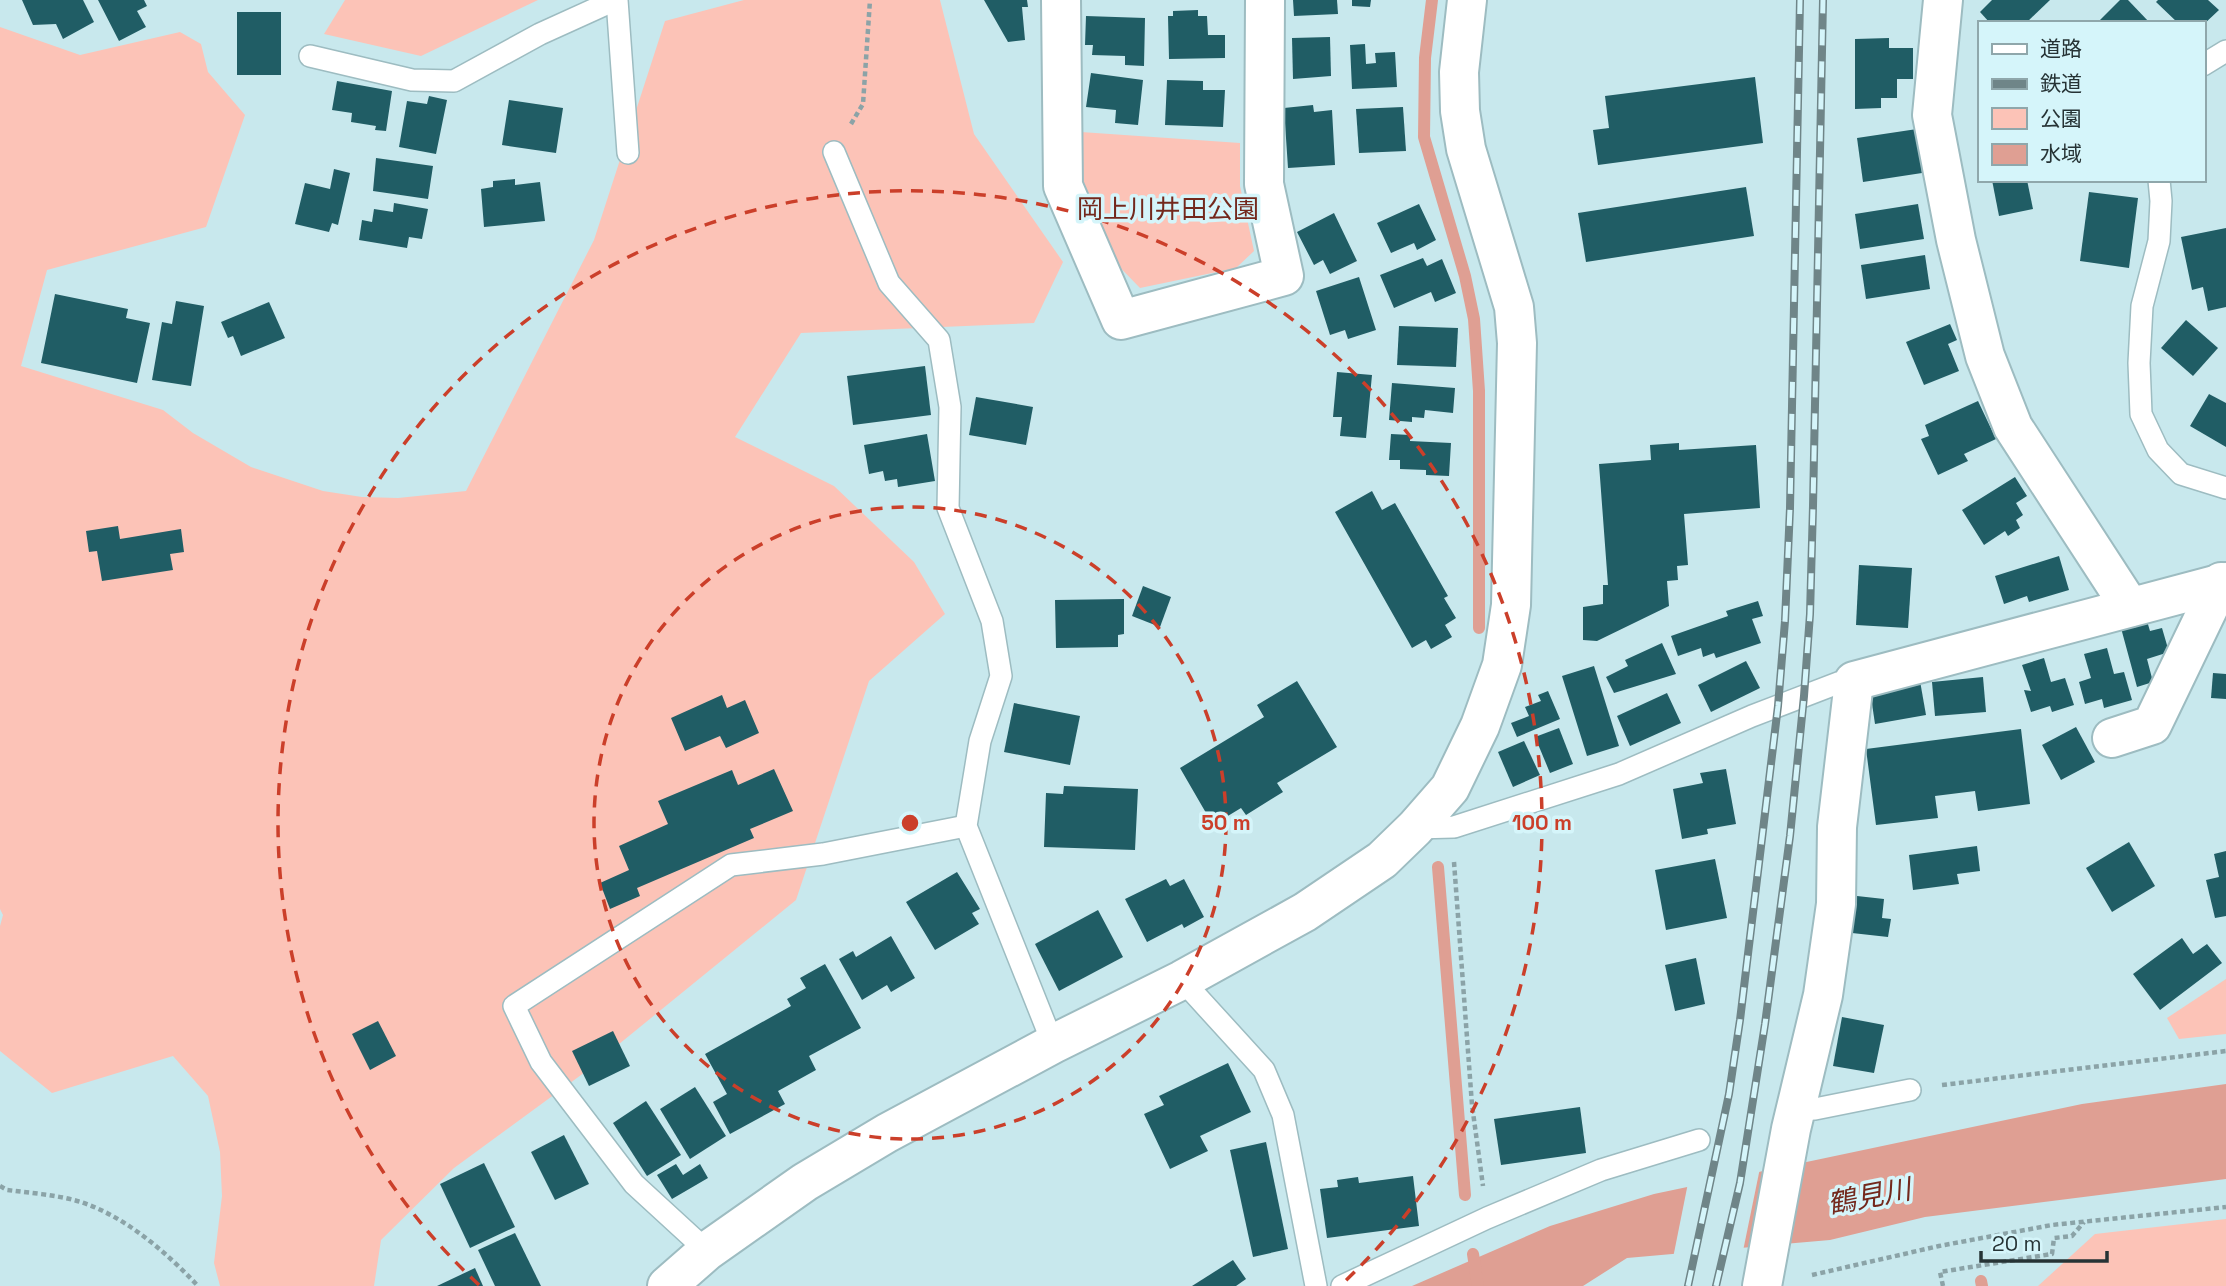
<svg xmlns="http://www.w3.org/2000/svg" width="2226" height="1286" font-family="'Space Grotesk','Noto Sans JP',sans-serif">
<rect width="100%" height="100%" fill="#c8e8ed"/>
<g fill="#fcc3b7">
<path d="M345 0H538L421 56 324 34Z"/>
<path d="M744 0H940L974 134 1063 262 1034 323 801 333 735 437 834 486 914 562 945 614 869 681 796 900 581 1075 454 1168 381 1240 374 1286H220L214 1263 222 1196 220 1152 208 1096 173 1056 52 1093 0 1051V926L3 915 0 909V27L80 55 180 32 201 44 208 72 245 115 206 227 47 270 21 366 163 410 193 433 251 467 323 491 362 497 398 498 466 491 594 240 665 21Z"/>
<path d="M1081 132 1240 143V186L1254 251 1236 268 1140 288 1109 256 1078 169Z"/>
<path d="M2226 979V1034L2179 1039 2167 1018Z"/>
<path d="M2226 1219V1286H2038L2095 1234Z"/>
</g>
<path fill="#df9f93" d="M2226 1084V1179L1925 1217 1830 1240 1627 1258 1583 1286H1412L1550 1226 1654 1194 2082 1104Z"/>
<path fill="#c8e8ed" d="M1760 1168 1743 1251 1673 1258 1688 1183Z"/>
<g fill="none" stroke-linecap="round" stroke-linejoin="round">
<g stroke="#df9f93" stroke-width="12">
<path d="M1432 0 1425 58 1424 137 1465 276 1474 319 1479 391V628"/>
<path d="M1438 867 1465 1195"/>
<path d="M1473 1254 1478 1286"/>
<path d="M1981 1281 1982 1286"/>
</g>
</g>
<g fill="#205d65">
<path d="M22 0H83L94 22 63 39 56 24 33 25Z"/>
<path d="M98 0H144L147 6 137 11 146 27 119 41Z"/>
<path d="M984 0H1027L1028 7H1022L1025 40 1008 42Z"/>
<path d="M1293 0H1337L1338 14 1294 16Z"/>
<path d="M1352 0H1371L1370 7 1352 6Z"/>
<path d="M1992 0H2050L2026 23H1990L1980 12Z"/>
<path d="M2120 0H2128L2150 23H2097Z"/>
<path d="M2158 0H2208L2219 10 2203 25V23H2178L2156 2Z"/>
<path d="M1198 10V16H1207L1208 35H1225V58L1169 59 1168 16H1173V11Z"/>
<rect x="237" y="12" width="44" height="63"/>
<path d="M1086 16 1145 18 1144 66 1125 65V56L1092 55 1093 45H1085Z"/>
<path d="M1330 37 1331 76 1293 79 1292 38Z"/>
<path d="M1889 38V48H1913V79H1897V98H1881V108L1855 109V39Z"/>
<path d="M1365 44 1366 64 1376 63 1375 53 1395 52 1397 87 1352 89 1350 45Z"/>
<path d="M1091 73 1143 80 1138 125 1115 123 1116 110 1086 107Z"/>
<path d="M1755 77 1763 143 1598 165 1593 130 1609 128 1605 96Z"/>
<path d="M1167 80 1203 81V90H1225L1223 127 1165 125Z"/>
<path d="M337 81 392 91 386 131 375 130 376 126 351 122 352 113 332 110Z"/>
<path d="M429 96 447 100 436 154 399 147 407 101 427 104Z"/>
<path d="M509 100 563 108 556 153 502 145Z"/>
<path d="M1313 105 1314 112 1332 110 1335 165 1288 168 1284 108Z"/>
<path d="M1403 107 1406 151 1359 153 1356 109Z"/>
<path d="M1917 129 1922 173 1863 182 1857 138Z"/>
<path d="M376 158 433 166 428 199 373 191Z"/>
<path d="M334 169 350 173 338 225 332 223 329 232 295 224 305 183 330 189Z"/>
<path d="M515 179V185L540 182 545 221 484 227 481 189 493 187V181Z"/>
<path d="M1992 180H2027L2033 209 1999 216Z"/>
<path d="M1746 187 1754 236 1586 262 1578 213Z"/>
<path d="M2089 192 2138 198 2129 268 2080 261Z"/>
<path d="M394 203 428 209 422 239 409 237 407 248 359 240 362 220 372 222 374 209 393 212Z"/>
<path d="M1419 204 1436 240 1417 250 1414 243 1391 253 1377 223Z"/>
<path d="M1918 204 1924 239 1860 249 1855 214Z"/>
<path d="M1334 213 1357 261 1330 274 1323 260 1314 265 1297 232Z"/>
<path d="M2226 228V307L2208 311 2203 287 2192 290 2181 237Z"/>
<path d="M1925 255 1930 289 1866 299 1861 265Z"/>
<path d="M1423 258 1427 266 1442 259 1456 293 1435 302 1431 292 1394 308 1380 275Z"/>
<path d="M1359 277 1376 330 1348 339 1345 330 1330 335 1316 291Z"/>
<path d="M55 294 128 309 126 318 150 323 137 383 41 363Z"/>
<path d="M176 301 204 306 191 386 152 380 162 322 172 324Z"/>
<path d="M269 302 285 338 241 356 233 336 228 338 221 322Z"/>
<path d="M2186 320 2218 348 2193 376 2161 348Z"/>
<path d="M1950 324 1957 340 1948 344 1959 371 1924 385 1906 342Z"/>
<path d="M1399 326 1458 328 1456 367 1397 365Z"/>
<path d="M925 366 931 415 853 425 847 376Z"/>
<path d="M1337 372 1372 375 1366 438 1340 436 1342 417H1333Z"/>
<path d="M1392 383 1455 388 1453 413 1425 410 1424 418 1412 417V422L1389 420Z"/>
<path d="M2209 394 2226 403V447L2190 426Z"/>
<path d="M976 397 1033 407 1026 445 969 435Z"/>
<path d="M1978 401 1996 439 1964 454 1968 461 1938 475 1921 439 1929 436 1925 425Z"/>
<path d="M927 434 935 481 898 487 897 479 885 481 883 471 869 474 864 445Z"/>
<path d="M1391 434 1410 435V441L1451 443 1449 476 1426 475V470L1400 469V460H1389Z"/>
<path d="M1679 443V450L1756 445 1760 508 1684 514 1688 565 1677 566 1678 580 1667 581 1669 606 1597 641 1583 640V607L1603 604V585H1608L1599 464 1651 460 1650 445Z"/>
<path d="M2015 477 2027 496 2016 503 2023 515 2016 520 2020 528 2008 536 2005 531 1984 545 1962 510Z"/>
<path d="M1372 491 1382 510 1395 503 1448 596 1444 598 1456 618 1445 625 1452 637 1431 649 1426 640 1412 648 1335 512Z"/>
<path d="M118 526 120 539 181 529 184 552 170 554 173 570 102 581 97 551 89 552 86 531Z"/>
<path d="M2059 556 2069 590 2029 602 2027 596 2004 604 1995 576Z"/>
<path d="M1859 565 1912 568 1908 628 1856 625Z"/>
<path d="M1143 586 1171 597 1160 627 1132 616Z"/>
<path d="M1124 599V634L1118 635V647L1056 648 1055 600Z"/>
<path d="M1758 601 1763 616 1752 619 1761 643 1716 658 1714 653 1703 657 1701 648 1678 656 1671 636 1728 616 1726 611Z"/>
<path d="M2147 621 2150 631 2162 628 2169 652 2147 659 2153 682 2137 687 2121 628Z"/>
<path d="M1662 643 1676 674 1614 693 1606 677 1628 666 1625 660Z"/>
<path d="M2107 648 2114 674 2124 672 2132 700 2104 708 2102 699 2085 704 2079 682 2091 678 2084 654Z"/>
<path d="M2044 658 2051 682 2065 678 2074 705 2052 712 2050 706 2031 712 2024 690 2031 691 2022 665Z"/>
<path d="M1746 661 1760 688 1711 712 1698 685Z"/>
<path d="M1594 666 1619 746 1587 756 1562 676Z"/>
<path d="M2213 673 2226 674V699L2211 698Z"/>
<path d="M1983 677 1986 712 1935 716 1932 682Z"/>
<path d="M1297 681 1337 747 1277 783 1283 792 1246 815 1241 808 1213 825 1180 768 1264 717 1257 705Z"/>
<path d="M1920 681 1926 715 1875 724 1870 690Z"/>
<path d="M1548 691 1560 719 1517 737 1511 723 1529 716 1525 707 1541 701 1538 695Z"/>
<path d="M1667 693 1681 723 1630 746 1617 716Z"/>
<path d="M722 695 727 708 745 700 759 733 726 748 720 736 685 751 671 718Z"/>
<path d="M1014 703 1080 716 1070 765 1004 752Z"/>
<path d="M2076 727 2095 762 2061 780 2042 745Z"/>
<path d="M1559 728 1573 764 1550 773 1535 737Z"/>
<path d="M2021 729 2030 804 1978 811 1975 791 1935 796 1938 818 1876 825 1866 749Z"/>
<path d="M1524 741 1540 775 1513 787 1498 752Z"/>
<path d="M774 769 793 811 750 829 754 838 637 888 640 896 610 909 600 883 629 870 619 846 668 824 658 801 732 770 738 785Z"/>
<path d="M1726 769 1736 824 1707 829 1708 834 1682 839 1673 789 1703 783 1700 773Z"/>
<path d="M1064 786 1138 789 1135 850 1044 847 1046 793 1063 794Z"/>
<path d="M2129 842 2155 886 2112 912 2086 868Z"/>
<path d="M1977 846 1980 871 1957 874 1959 884 1913 890 1909 855Z"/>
<path d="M2226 851V916L2215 918 2206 880 2219 877 2214 854Z"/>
<path d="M1715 859 1727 918 1666 930 1655 870Z"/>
<path d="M957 872 980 909 972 913 979 924 935 950 906 902Z"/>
<path d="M1166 879 1170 886 1184 879 1204 917 1184 928 1182 924 1147 942 1125 899Z"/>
<path d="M1857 896 1884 899 1882 918 1891 919 1888 937 1852 933Z"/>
<path d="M1098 910 1123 957 1059 991 1035 944Z"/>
<path d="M891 936 915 978 891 992 887 985 862 1000 839 959 853 951 856 957Z"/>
<path d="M2182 938 2193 954 2207 944 2222 963 2160 1010 2133 974Z"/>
<path d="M1696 958 1705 1004 1675 1011 1665 965Z"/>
<path d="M825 964 861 1028 809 1056 816 1070 778 1091 785 1104 730 1134 713 1102 727 1094 705 1054 791 1006 787 999 806 988 800 978Z"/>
<path d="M1842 1017 1884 1025 1874 1073 1833 1066Z"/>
<path d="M378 1021 396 1056 370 1070 352 1034Z"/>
<path d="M613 1031 630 1066 589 1086 572 1051Z"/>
<path d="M1228 1063 1251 1112 1200 1136 1208 1151 1170 1169 1144 1114 1164 1105 1159 1096Z"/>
<path d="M695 1087 726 1136 690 1159 660 1109Z"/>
<path d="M646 1101 681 1155 647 1176 613 1123Z"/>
<path d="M1580 1107 1586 1153 1501 1165 1494 1119Z"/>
<path d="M564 1135 589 1184 555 1200 531 1152Z"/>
<path d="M1266 1142 1288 1249 1253 1257 1230 1150Z"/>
<path d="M484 1163 515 1227 470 1248 440 1184Z"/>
<path d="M676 1164 683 1175 700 1164 708 1178 672 1199 657 1175Z"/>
<path d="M1413 1176 1419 1226 1327 1238 1320 1189 1338 1187 1337 1180 1358 1177 1359 1183Z"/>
<path d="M515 1233 541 1286H495L478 1250Z"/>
<path d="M1233 1260 1246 1279 1236 1286H1192Z"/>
<path d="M475 1268 483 1286H437Z"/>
</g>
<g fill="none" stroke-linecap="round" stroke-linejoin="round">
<g stroke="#9dbcc1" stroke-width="24">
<g id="service">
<path d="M617 0 628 153"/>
<path d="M310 56 412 80 454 81 540 34 615 0"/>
<path d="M2203 65 2226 51"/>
<path d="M834 152 889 283 939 340 950 407 948 508 992 621 1001 676 980 741 966 826 1053 1044"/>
<path d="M2159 180 2161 201 2159 241 2142 306 2139 363 2141 414 2158 450 2181 474 2226 488"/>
<path d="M1415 828 1454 827 1619 774 1752 716 1838 683 1854 681"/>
<path d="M1182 980 1264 1070 1283 1115 1316 1286"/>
<path d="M1796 1110 1815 1109 1910 1090"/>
<path d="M707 1251 634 1184 541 1062 514 1006 731 865 823 854 966 826"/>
<path d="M1342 1286 1487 1218 1601 1170 1699 1140"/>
</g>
</g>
<g stroke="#9dbcc1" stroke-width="42">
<g id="minor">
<path d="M1061 0 1063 186 1121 320 1284 276 1264 184 1265 0"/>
<path d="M1943 0 1932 115 1956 240 1985 356 2013 427 2130 607"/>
<path d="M2112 738 2152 725 2221 582"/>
<path d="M667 1286 707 1251 805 1182 887 1133 1053 1044 1182 980 1305 912 1382 860 1415 828 1450 788 1480 726 1502 665 1511 605 1517 343 1514 307 1466 149 1460 111 1459 72 1467 0"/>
<path d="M1762 1286 1791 1129 1823 995 1836 904 1837 827 1854 681 2226 582"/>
</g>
</g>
<g stroke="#8ba3a7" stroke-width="4.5" stroke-dasharray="5 3.5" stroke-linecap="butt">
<path d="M851 124 863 104 870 0"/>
<path d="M1454 862 1472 1105 1483 1186"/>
<path d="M1942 1085 2226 1051"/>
<path d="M0 1186 7 1190C31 1193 58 1195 81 1202 126 1217 166 1252 198 1286"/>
<path d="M1812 1275 1939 1246 2052 1225 2226 1207"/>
<path d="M1943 1286 1940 1272 2052 1254 2054 1238 2072 1236 2084 1222"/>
</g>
<use href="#service" stroke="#fff" stroke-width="21"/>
<use href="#minor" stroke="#fff" stroke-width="38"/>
<g stroke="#6f8588" stroke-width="8">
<g id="rail">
<path d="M1688 1286 1729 1094 1740 1020 1778 706 1785 621 1790 508 1800 0"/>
<path d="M1716 1286 1740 1183 1765 1024 1790 836 1804 696 1810 614 1813 506 1823 0"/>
</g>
</g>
<use href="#rail" stroke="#d5f5fa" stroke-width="5" stroke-dasharray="16" stroke-linecap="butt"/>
</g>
<g fill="none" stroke="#cb3f2a" stroke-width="3.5" stroke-dasharray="12 9">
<circle cx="910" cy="823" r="316"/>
<path d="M479 1285A632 632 0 1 1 1341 1285"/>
</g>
<g text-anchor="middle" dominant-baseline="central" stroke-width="7" stroke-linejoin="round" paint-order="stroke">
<g font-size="26" fill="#73281c" stroke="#d5f5fa">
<text x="1168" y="209">岡上川井田公園</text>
</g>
<g font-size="28" font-style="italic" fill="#73281c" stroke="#d5f5fa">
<text transform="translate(1869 1196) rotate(-11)">鶴見川</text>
</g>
</g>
<circle cx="910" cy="823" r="10" fill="#cb3f2a" stroke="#d5f5fa" stroke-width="3.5"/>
<g font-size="21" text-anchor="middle" font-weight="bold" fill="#cb3f2a" stroke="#d5f5fa" stroke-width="7" stroke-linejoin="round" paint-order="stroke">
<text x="1226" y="830">50 m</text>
<text x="1542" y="830">100 m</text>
</g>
<rect x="1978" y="21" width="228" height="161" fill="#d5f5fa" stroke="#8fa7ab" stroke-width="2"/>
<rect x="1992" y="44" width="35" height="10" fill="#ffffff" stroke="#8fa7ab" stroke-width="2"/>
<text x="2040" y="56" font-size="21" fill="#263335">道路</text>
<rect x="1992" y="79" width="35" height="10" fill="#6f8588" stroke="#8fa7ab" stroke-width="2"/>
<text x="2040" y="91" font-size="21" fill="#263335">鉄道</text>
<rect x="1992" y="108" width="35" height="21" fill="#fcc3b7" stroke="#8fa7ab" stroke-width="2"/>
<text x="2040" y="126" font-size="21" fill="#263335">公園</text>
<rect x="1992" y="144" width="35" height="21" fill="#df9f93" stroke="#8fa7ab" stroke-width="2"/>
<text x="2040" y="161" font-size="21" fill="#263335">水域</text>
<path d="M1981 1251v10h126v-10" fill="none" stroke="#263335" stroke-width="3.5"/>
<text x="1992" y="1251" font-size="21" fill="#263335" stroke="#d5f5fa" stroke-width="5" paint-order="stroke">20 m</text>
</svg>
